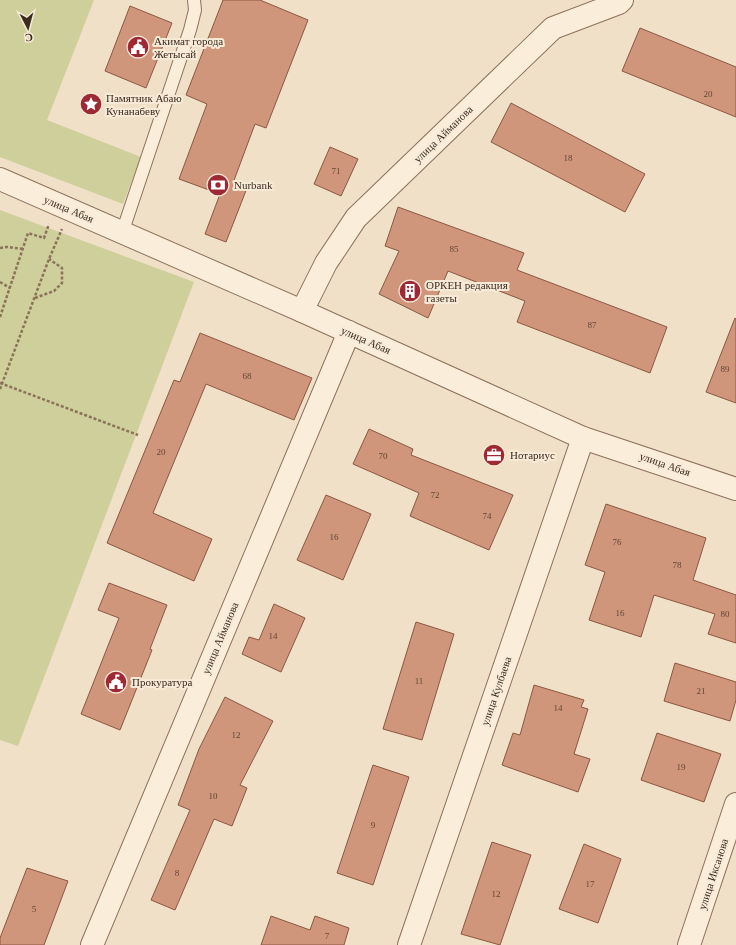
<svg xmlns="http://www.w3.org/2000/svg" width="736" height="945" font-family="Georgia,serif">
<rect width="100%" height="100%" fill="#f0e0c7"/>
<g fill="#cecf9a">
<path d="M0 0H94L47 120 141 157 123 204 0 157Z"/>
<path d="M0 210 194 282 18 746 0 740Z"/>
</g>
<g fill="#cf967c" stroke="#8c5740">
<path d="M223 0H260L308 20 266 128 255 124 233 183 247 188 226 242 205 234 220 194 179 179 207 104 186 95Z"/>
<path d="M130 6 172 23 146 88 105 71Z"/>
<path d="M640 28 736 67V117L622 71Z"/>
<path d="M511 103 645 174 625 212 491 142Z"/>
<path d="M330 147 358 159 341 196 314 184Z"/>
<path d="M398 207 524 253 517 270 667 327 650 373 517 322 525 301 448 271 428 318 379 294 399 251 385 246Z"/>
<path d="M735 318 736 319V403L706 392Z"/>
<path d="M200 333 312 378 294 420 206 384 153 513 212 539 194 581 107 543 174 380 180 382Z"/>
<path d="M369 429 413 449 411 455 513 495 489 550 410 516 419 493 353 464Z"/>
<path d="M326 495 371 514 343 580 297 560Z"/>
<path d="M606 504 706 538 693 580 736 595V643L708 634 715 614 654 595 641 637 589 620 605 572 585 565Z"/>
<path d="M109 583 167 605 150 649 152 650 120 730 81 714 119 618 98 610Z"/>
<path d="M274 604 305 618 281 672 242 654 249 637 259 640Z"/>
<path d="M416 622 454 634 422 740 383 729Z"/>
<path d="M675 663 736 682V700L730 721 664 701Z"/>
<path d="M534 685 584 700 581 707 588 709 574 754 590 759 578 792 502 765 513 733 520 735Z"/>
<path d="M225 697 273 721 240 785 247 788 232 826 214 819 175 910 151 900 190 810 178 805 199 749Z"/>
<path d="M657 733 721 754 704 802 641 780Z"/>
<path d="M373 765 409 777 373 885 337 873Z"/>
<path d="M492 842 531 855 500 945 461 934Z"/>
<path d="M584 844 621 859 598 923 559 909Z"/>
<path d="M27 868 68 881 44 945H0V938Z"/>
<path d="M271 916 310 930 315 916 349 928 344 945H261Z"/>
</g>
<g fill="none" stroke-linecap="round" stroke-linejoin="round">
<g stroke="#8c715b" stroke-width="14">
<path id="lane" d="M122 233 190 30 195 10 194 0"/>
</g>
<g stroke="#8c715b" stroke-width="24">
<g id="street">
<path d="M0 179 302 311 583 438 736 489"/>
<path d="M302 311 326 263 356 218 553 28 619 3 622 0"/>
<path d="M92 945 349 332"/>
<path d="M409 945 583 438"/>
<path d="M689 945 736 804"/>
</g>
</g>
<g stroke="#8c715b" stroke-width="2.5" stroke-dasharray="3 2" stroke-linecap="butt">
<path d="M0 248 7 247 23 249"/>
<path d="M0 282 10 288"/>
<path d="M35 298 54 291 62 283V268L49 259"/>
<path d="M0 317 28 233 44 238 49 224"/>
<path d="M0 383 138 435"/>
<path d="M0 389 49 259 62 229"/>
</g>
<use href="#lane" stroke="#faeedb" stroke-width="12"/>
<use href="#street" stroke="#faeedb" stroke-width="22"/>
</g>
<defs>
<g id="civic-disc" transform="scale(1.15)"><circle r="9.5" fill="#9d2935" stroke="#f7ead7"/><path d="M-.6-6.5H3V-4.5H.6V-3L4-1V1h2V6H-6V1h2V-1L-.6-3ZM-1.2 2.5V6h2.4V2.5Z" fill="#fff"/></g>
<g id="sight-disc" transform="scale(1.15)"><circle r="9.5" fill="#9d2935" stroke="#f7ead7"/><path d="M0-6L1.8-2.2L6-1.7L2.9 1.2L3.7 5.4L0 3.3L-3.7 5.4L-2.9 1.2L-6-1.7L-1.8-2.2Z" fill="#fff"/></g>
<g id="bank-disc" transform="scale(1.15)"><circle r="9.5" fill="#9d2935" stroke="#f7ead7"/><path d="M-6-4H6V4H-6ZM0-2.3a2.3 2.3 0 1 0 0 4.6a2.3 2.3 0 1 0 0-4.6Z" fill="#fff"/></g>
<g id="building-disc" transform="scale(1.15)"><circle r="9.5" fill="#9d2935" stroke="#f7ead7"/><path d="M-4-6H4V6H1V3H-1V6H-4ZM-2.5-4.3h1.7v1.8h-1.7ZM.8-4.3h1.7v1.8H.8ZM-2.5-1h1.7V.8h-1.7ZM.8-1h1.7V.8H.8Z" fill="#fff"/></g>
<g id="office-disc" transform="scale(1.15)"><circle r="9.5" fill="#9d2935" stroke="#f7ead7"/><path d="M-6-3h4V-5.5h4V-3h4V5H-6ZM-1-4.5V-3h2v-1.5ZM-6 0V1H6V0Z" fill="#fff"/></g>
</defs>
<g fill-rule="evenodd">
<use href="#civic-disc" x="138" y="47"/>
<use href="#sight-disc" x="91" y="104"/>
<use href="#bank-disc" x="218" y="185"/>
<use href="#building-disc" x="410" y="291"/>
<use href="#office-disc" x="494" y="455"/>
<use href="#civic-disc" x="116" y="682"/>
</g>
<g text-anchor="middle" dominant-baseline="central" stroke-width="4" stroke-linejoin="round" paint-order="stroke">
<g font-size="9" fill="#614636">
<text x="708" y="94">20</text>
<text x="568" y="158">18</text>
<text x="336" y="171">71</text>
<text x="454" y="249">85</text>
<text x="592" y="325">87</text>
<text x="725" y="369">89</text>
<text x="247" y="376">68</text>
<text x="161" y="452">20</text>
<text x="383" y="456">70</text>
<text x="435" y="495">72</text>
<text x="487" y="516">74</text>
<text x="334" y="537">16</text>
<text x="617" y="542">76</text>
<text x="677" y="565">78</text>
<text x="620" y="613">16</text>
<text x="725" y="614">80</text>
<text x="273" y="636">14</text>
<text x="419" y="681">11</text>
<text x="701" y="691">21</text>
<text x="558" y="708">14</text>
<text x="236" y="735">12</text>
<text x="681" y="767">19</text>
<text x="213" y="796">10</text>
<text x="373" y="825">9</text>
<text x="177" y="873">8</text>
<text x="590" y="884">17</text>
<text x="496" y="894">12</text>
<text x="34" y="909">5</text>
<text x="327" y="936">7</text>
</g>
<g font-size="11" fill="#3c2b1f" stroke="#f7ead7" text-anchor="start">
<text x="154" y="41">Акимат города<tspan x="154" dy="13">Жетысай</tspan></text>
<text x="106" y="98">Памятник Абаю<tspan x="106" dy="13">Кунанабеву</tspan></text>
<text x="234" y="185">Nurbank</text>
<text x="426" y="285">ОРКЕН редакция<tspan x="426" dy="13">газеты</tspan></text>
<text x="510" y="455">Нотариус</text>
<text x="132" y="682">Прокуратура</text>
</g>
<g font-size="11" fill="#3c2b1f" stroke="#f7ead7">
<text transform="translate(443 134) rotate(-44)">улица Айманова</text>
<text transform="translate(69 209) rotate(23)">улица Абая</text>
<text transform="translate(366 340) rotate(24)">улица Абая</text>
<text transform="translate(665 464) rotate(19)">улица Абая</text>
<text transform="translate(220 638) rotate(-67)">улица Айманова</text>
<text transform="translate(496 691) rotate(-71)">улица Кулбаева</text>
<text transform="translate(713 874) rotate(-72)">улица Иксанова</text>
</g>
</g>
<g transform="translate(28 28) rotate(174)" stroke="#f7ead7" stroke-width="3" paint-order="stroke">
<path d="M0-3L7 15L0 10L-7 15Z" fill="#3c2b1f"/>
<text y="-6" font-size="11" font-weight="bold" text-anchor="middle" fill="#3c2b1f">С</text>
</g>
</svg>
